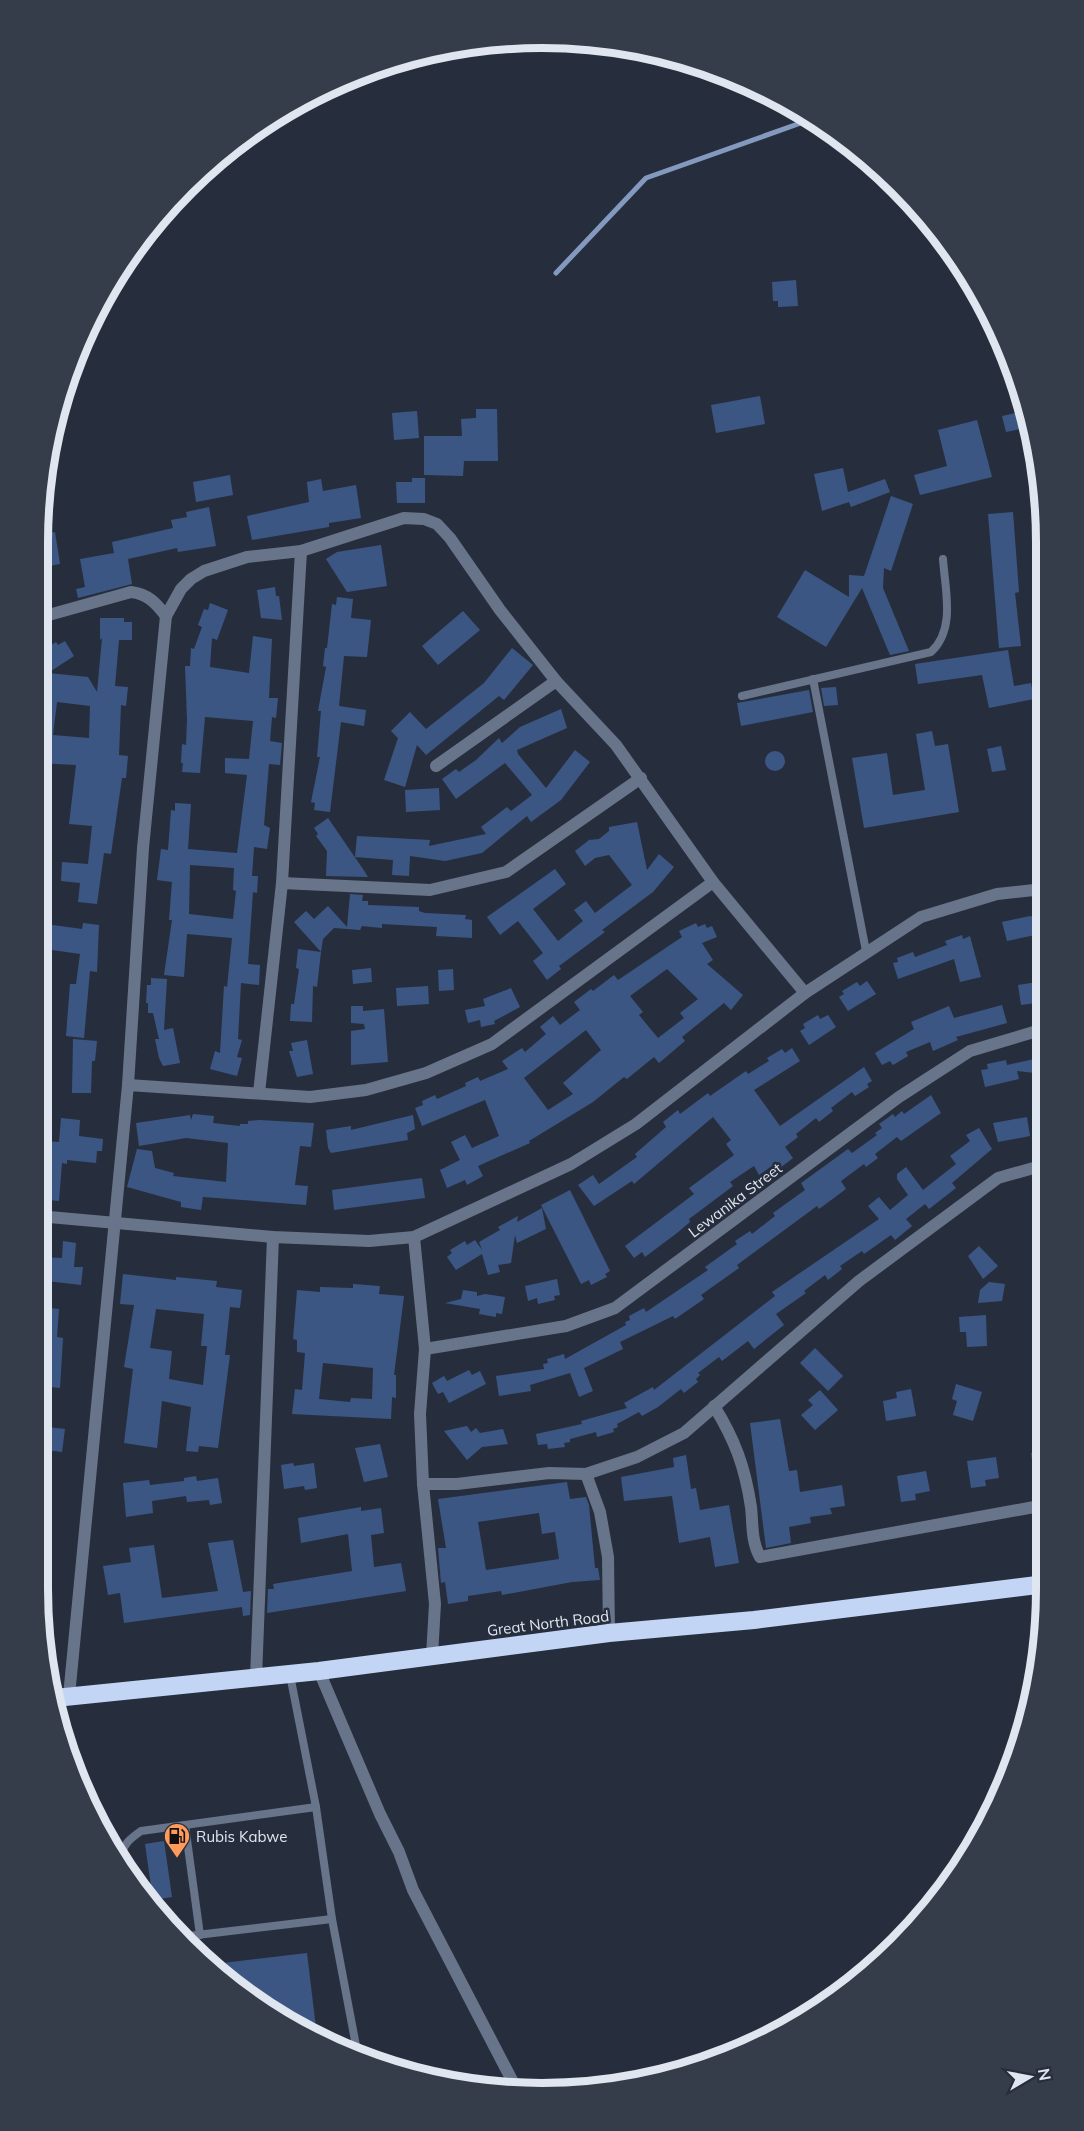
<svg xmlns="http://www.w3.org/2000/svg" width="1084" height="2131" font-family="Mulish,sans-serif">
<rect width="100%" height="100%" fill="#262e3d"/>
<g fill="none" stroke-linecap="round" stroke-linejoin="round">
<path stroke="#8499be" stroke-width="5" d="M556 273 646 178 812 119"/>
</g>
<g fill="#3c5684" fill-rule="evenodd">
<path d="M796 280 798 306 778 307V301H773L772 282Z"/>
<path d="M760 396 765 424 716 433 711 405Z"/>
<path d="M476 409H497L498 461H464L463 476 424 475V436H462L461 419 476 418Z"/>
<path d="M417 411 419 438 394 440 392 413Z"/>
<path d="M1025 411 1029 427 1006 432 1002 416Z"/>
<path d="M977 420 992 477 920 495 914 475 947 466 938 430Z"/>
<path d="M843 468 848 492 885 479 890 492 851 507 849 502 822 511 814 474Z"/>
<path d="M230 475 233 495 196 502 193 482Z"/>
<path d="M412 478H425V503H397L396 482H412Z"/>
<path d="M321 479 323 491 356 485 361 518 329 523V527L252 540 247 516 309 502 307 482Z"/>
<path d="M891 496 913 504 891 571 884 568 883 588 909 651 890 655 862 588 826 647 777 617 805 570 849 597V575L864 576Z"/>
<path d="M209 507 216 546 178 552 177 548 128 559 132 584 78 598 76 589 85 587 80 559 114 553 112 542 173 528 171 520 187 517 186 512Z"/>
<path d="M1013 512 1019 592 1015 593 1021 646 999 648 988 514Z"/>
<path d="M55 532 60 564 39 568V535Z"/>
<path d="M381 545 387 586 347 592 326 559 337 552Z"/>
<path d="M275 587 276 596H279L282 620 261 618 257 590Z"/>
<path d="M337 597 353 599 351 618 371 620 367 657 344 656 339 706 366 710 364 726 341 722 330 812 314 810 315 803 311 802 320 757H317L321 711H318L326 667 323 666 325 648H327L332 604 336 605Z"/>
<path d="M210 603 228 610 217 640 212 638 210 667 249 673 253 636 272 639 269 698H278L276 718 272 717 270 741 282 743 280 765 269 764 264 825 270 828 267 849 254 847 252 876H258L257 893 253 892 248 964 260 965 259 985 241 983 238 1039 242 1040 237 1057 242 1058 237 1076 210 1069 215 1051 220 1053 224 986 227 987 232 938 187 934 184 977 164 975 172 920H169L172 882 157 880 161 849 168 850 171 810 175 811V803L191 804 188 849 237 853 247 775 225 773V758L249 759 253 721 205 717 200 773 182 772 183 763H181L182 744 186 745 187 719 185 666H190L191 648 194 649 202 627 198 625 204 609 208 610ZM190 865 234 868 233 890 236 891 233 919 189 914Z"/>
<path d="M463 611 480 630 438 665 422 646Z"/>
<path d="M100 618H124V622H132V640H119L115 686 128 687 126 706 121 705 119 755 128 756 126 778H122L111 854 104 853 97 904 78 902 80 883 61 881 62 862 88 864 92 826 69 824 76 765 38 763V693L42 672 47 673 38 657 43 654 42 651 56 642 58 645 65 641 74 656 48 673 88 677 97 692 102 638 100 640ZM57 702 90 706 89 738 53 735Z"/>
<path d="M512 648 533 665 504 700 499 696 426 755 417 745 405 787 384 780 398 738 391 731 410 712 426 729 484 683Z"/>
<path d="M1008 650 1014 686 1031 683 1034 699 989 708 982 675 918 684 915 664Z"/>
<path d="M836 687 838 705 824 706 821 688Z"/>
<path d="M809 690 813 712 741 726 737 703Z"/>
<path d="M561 709 567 728 517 750 518 754 546 788 575 750 590 762 561 800 531 822 527 816 482 853 445 861 410 856 409 876 392 875 393 860 355 857 357 836 430 840 429 846 486 834 481 827 507 807 511 811 532 795 505 763 456 799 442 779 456 769 459 772 476 760 499 738 502 743 520 727Z"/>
<path d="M932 731 935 746 948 744 959 812 864 828 852 758 887 753 893 795 925 790 916 734Z"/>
<path d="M1001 746 1006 770 992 772 987 749Z"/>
<circle cx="775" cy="761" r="10"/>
<path d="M439 788 440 810 406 812 405 790Z"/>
<path d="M38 811 52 812 51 829 38 828Z"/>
<path d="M328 818 365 872 368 877 326 876 327 851 316 836 318 834 314 828Z"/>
<path d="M637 822 647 870 659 854 674 867 653 892 602 930 605 932 559 966 561 969 547 980 533 961 543 953 518 921 500 935 487 917 555 869 566 884 533 909 558 941 583 921 574 910 586 901 595 913 632 885 609 855 595 858 585 866 575 851 589 840 599 839 609 831V827Z"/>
<path d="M350 894 363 895 362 901H368V905L419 907V911L425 913 466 915 465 919 472 920V938L436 936 437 927 382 924V928L362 926 360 930 334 928 323 939 321 952 294 922 306 911 314 919 328 906 347 927Z"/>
<path d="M1030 916 1036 917 1040 934 1007 941 1002 922Z"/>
<path d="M83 923 99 925 97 972 90 971 84 1038 66 1036 70 984H76L80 954 38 948V929H44L45 924 82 929Z"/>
<path d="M696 923 698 927 705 924 707 928 712 926 717 937 702 943 713 960 707 964 743 995 731 1010 724 1003 682 1037 685 1041 659 1063 654 1057 627 1079 624 1077 593 1102 529 1141 530 1143 478 1166 483 1176 467 1185 465 1180 447 1188 440 1170 460 1160 451 1142 465 1135 472 1148 499 1136 485 1100 422 1126 415 1108 423 1105 422 1101 435 1095 437 1099 466 1086 465 1083 478 1077 480 1081 508 1069 502 1061 522 1048 525 1052 546 1034 540 1027 553 1016 560 1025 580 1010 574 1002 591 989 593 991 614 975 618 980 682 937 679 931ZM667 969 698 999 680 1013 684 1018 658 1038 639 1015 643 1012 630 996ZM586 1030 601 1050 563 1083 573 1094 548 1110 524 1078Z"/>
<path d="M962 935 963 939 970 936 981 977 960 982 954 959 898 979 893 963 898 962 897 958 913 952 915 957 947 945 945 941Z"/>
<path d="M298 949 321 952 317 987 313 986 312 1022 290 1021 291 1004H294L299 969 296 968Z"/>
<path d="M371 968 372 982 353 984 352 970Z"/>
<path d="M453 969 454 990 439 991 438 970Z"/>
<path d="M151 978 167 979 164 1030 173 1028 180 1063 163 1066 159 1058 155 1039H159L153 1013H148V1003H146L147 985H151Z"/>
<path d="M867 981 876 994 848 1011 839 997 844 994 842 991 857 982 860 986Z"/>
<path d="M1044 981V1002L1021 1005 1018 985Z"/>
<path d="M428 986 429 1004 397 1006 396 988Z"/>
<path d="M511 988 520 1007 494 1021 495 1024 481 1027 480 1020 468 1023 465 1010 485 1006 483 999Z"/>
<path d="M1002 1005 1007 1023 956 1037 958 1040 933 1051 930 1042 906 1052 908 1056 893 1065 890 1061 882 1065 875 1053 914 1029 911 1022 949 1006 954 1018Z"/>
<path d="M351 1006H363V1011L384 1009 388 1062 351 1065V1031L365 1029 364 1024 351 1023Z"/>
<path d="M818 1015 820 1019 828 1015 836 1027 809 1045 800 1031 805 1028 803 1024Z"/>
<path d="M73 1039 97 1041 95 1061H92L91 1093H72Z"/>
<path d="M307 1040 313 1074 297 1077 289 1051H293L291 1043Z"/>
<path d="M792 1048 800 1061 754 1090 780 1126 864 1067 872 1081 867 1084 869 1087 855 1096 852 1092 831 1108 833 1111 819 1122 816 1118 796 1134 798 1137 785 1147 793 1158 780 1168 776 1163 759 1175 754 1166 730 1182 733 1186 689 1219 690 1222 677 1233 645 1257 642 1252 634 1258 625 1246 694 1194 689 1188 734 1155 726 1144 731 1140 713 1117 634 1184 632 1181 594 1206 578 1185 593 1175 599 1184 637 1157 635 1154 666 1127 663 1122 678 1110 680 1114 708 1093 710 1096 746 1071 748 1074 769 1061 767 1058 782 1049 785 1053Z"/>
<path d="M1044 1057V1074L1017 1071 1019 1079 985 1087 981 1070 988 1069 987 1064 1006 1060 1007 1065Z"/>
<path d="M931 1095 941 1113 901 1141 897 1137 875 1154 878 1158 866 1167 864 1164 841 1181 846 1189 819 1209 817 1206 737 1265 739 1268 701 1295 704 1299 675 1319 673 1316 620 1342 623 1349 584 1368 593 1391 579 1397 570 1373 530 1385 531 1391 499 1396 496 1376 544 1369 543 1364 548 1363 547 1359 564 1354 565 1359 626 1325 625 1322 630 1320 629 1316 644 1308 646 1312 708 1270 705 1267 737 1244 735 1241 750 1231 752 1234 775 1216 773 1213 805 1190 801 1183 848 1149 852 1153 877 1135 875 1133 882 1128 879 1124 893 1114 895 1117 902 1111 904 1114Z"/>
<path d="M193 1114 214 1116 213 1123 240 1126V1124H248V1121L259 1120 314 1123 311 1147 300 1146 295 1185 308 1186 306 1205 203 1197 201 1210 181 1207V1202L127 1187 137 1149 152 1151 155 1168 174 1173 173 1176 226 1182 228 1143 186 1138 139 1146 136 1123 190 1115 191 1120Z"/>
<path d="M413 1115 415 1129 407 1133 408 1140 331 1153 328 1148 326 1130 351 1126V1130Z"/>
<path d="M1027 1117 1030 1136 998 1142 993 1123Z"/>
<path d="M61 1118 80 1120 79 1136 103 1139 102 1151H97L96 1163 67 1160V1164L62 1163 59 1201 39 1199 43 1141 59 1142Z"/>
<path d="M979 1128 992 1149 952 1183 956 1188 929 1209 925 1204 906 1219 912 1226 895 1240 891 1235 864 1254 862 1251 840 1266 842 1269 828 1280 825 1275 804 1291 806 1293 776 1314 784 1325 754 1349 748 1341 722 1361 719 1357 698 1373 700 1375 696 1379 698 1382 684 1393 681 1389 658 1407 642 1416 639 1412 617 1424 618 1427 613 1429 614 1432 597 1437 596 1432 570 1439V1442L564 1443 565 1447 548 1449 547 1444 538 1445 536 1434 582 1424 581 1421 627 1408 624 1403 653 1387 654 1390 775 1296 772 1292 879 1219 868 1206 879 1197 890 1210 908 1195 897 1179V1174L906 1167 923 1190 956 1164 950 1156 970 1141 966 1135Z"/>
<path d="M422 1178 425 1198 334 1210 332 1190Z"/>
<path d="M570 1190 610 1271 605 1274 607 1277 591 1285 589 1280 581 1284 541 1205Z"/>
<path d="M542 1208 546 1229 517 1243 515 1235 511 1263 498 1265 500 1272 488 1275 482 1254 456 1270 447 1257 452 1253 450 1250 465 1241 467 1245 475 1240 482 1250 479 1242 500 1230 498 1227 518 1216 517 1222Z"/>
<path d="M63 1241 76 1243 74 1267H83L81 1285 38 1280V1257L62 1258Z"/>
<path d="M979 1246 998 1266 983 1279 968 1256Z"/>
<path d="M123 1274 176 1280V1277L217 1281 216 1287 242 1290 240 1308 230 1307 225 1355H230L218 1448 199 1446 198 1452 186 1451 191 1407 162 1401 157 1448 124 1443 133 1369 124 1367 134 1305 120 1304ZM156 1309 204 1314 201 1346H207L203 1385 169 1379 172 1351 150 1348Z"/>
<path d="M557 1279 560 1295 554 1296 555 1300 538 1304 537 1298 528 1301 525 1286Z"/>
<path d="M989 1282 1005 1284 1002 1301 978 1303 980 1290Z"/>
<path d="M353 1284 380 1286 379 1294 404 1296 394 1375H396V1398L392 1397 391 1419 292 1414 295 1389 302 1390 305 1353 297 1352V1340L293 1339 297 1290 320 1292V1287L353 1288ZM323 1363 373 1368 372 1399 351 1398 350 1402 319 1399Z"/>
<path d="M463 1290 477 1292V1296L485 1294 505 1297 502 1314 496 1313V1317L479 1314 480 1309 445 1303 461 1299Z"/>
<path d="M39 1307 59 1309 57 1337 63 1338 60 1388 39 1386 45 1325H38Z"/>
<path d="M986 1315 987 1346 967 1347 966 1332H960L959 1317Z"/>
<path d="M815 1348 843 1376 828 1391 800 1363Z"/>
<path d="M1032 1361H1045V1415H1034Z"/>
<path d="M469 1370 472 1375 480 1371 486 1384 449 1403 443 1392 438 1394 432 1383 444 1376 447 1381Z"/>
<path d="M956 1384 982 1392 973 1421 953 1415 957 1401 952 1399Z"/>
<path d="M911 1389 916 1416 886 1421 883 1401 897 1398 896 1392Z"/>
<path d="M820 1390 838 1410 815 1430 801 1415 813 1405 808 1400Z"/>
<path d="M780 1419 789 1471 797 1470 800 1492 842 1485 845 1506 830 1508 832 1514 810 1517 811 1523 789 1527 791 1543 766 1548 750 1423Z"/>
<path d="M38 1426 65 1429 62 1452 38 1449Z"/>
<path d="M467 1426 471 1432 476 1428 480 1433 503 1429 508 1444 482 1447 467 1460 444 1431Z"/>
<path d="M380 1444 388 1477 364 1482 355 1448Z"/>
<path d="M1045 1451V1494H1037L1031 1453Z"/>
<path d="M686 1455 691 1489 696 1488 700 1510 729 1505 739 1563 715 1567 710 1537 679 1543 672 1496 624 1501 621 1477 674 1467 673 1458Z"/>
<path d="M996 1457 999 1478 985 1480 986 1486 971 1488 967 1461Z"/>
<path d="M293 1463 294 1466 314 1463 317 1488 305 1490 304 1486 284 1489 281 1465Z"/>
<path d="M926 1471 930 1491 915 1494 916 1500 901 1502 897 1476Z"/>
<path d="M196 1476 197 1481 218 1478 222 1503 210 1505 209 1500 187 1502 186 1496 152 1501 153 1513 126 1517 123 1483 149 1480 150 1485 184 1481V1478Z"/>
<path d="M567 1482 570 1499 586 1497 589 1505 595 1568H598L600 1580 572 1582 502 1595 501 1591 468 1596V1601L448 1604 445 1582 441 1583 438 1548H446L438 1499ZM539 1513 542 1534 555 1532 559 1559 486 1570 478 1522Z"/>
<path d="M361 1507V1511L381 1508 384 1533 371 1535 374 1567 401 1563 406 1591 267 1613 268 1589H274L273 1584 352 1571 348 1534 301 1543 298 1518Z"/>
<path d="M233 1540 243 1592 251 1591 250 1615 243 1616 242 1607 124 1623 120 1593 108 1595 103 1566 131 1562 129 1548 154 1545 162 1598 218 1591 208 1543Z"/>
<path d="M164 1841 172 1897 153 1900 145 1844Z"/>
<path d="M307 1953 317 2036 289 2026 206 1965Z"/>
</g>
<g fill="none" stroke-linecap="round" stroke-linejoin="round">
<g stroke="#68748a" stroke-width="8">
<path d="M813 679 866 951"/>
<path d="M742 696 931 652C956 629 945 590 943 559"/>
<path d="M185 1825 200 1935"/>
<path d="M122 1859C121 1845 131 1838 141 1831L316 1807"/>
<path d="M332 1919 357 2051"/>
<path d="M180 1937 332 1919 316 1807 290 1675"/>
</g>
<g stroke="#68748a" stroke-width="12">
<path d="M38 618 131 592C148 594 156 603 166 616"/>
<path d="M436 766 556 681 616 745 713 882 805 993"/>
<path d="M282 883 430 890 506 872 641 778"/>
<path d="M128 1085 310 1097 366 1090 426 1073 492 1044 713 882"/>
<path d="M259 1093 282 883 301 551"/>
<path d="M38 1216 273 1237 369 1241 414 1237 571 1164 636 1124 805 993 921 917 997 894 1043 889"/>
<path d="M414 1237 425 1349 420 1414 423 1484H457L549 1473 586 1474 637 1457 684 1433 859 1281 998 1178 1044 1165"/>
<path d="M425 1349 566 1326 615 1308 899 1097 970 1051 1044 1029"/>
<path d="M714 1406C735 1440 745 1467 751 1507 753 1524 751 1541 760 1557L1045 1505"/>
<path d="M586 1474 600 1512 608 1557 609 1633"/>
<path d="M423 1484 435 1604 432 1656"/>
<path d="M319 1671 380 1814 399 1852 413 1890 515 2086"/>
<path d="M256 1678 273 1237"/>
<path d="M69 1696 128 1085 143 848 166 616 181 589 191 579 204 571 247 557 301 551 404 518 424 519 437 524 450 538 500 610 556 681"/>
</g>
<path stroke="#c2d5f5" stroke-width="18" d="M55 1698 319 1671 609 1633 754 1620 1045 1584"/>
</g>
<defs>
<g id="fuel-pin" transform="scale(1.35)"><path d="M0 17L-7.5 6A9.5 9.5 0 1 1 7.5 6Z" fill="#ff9b5a" stroke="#262e3d"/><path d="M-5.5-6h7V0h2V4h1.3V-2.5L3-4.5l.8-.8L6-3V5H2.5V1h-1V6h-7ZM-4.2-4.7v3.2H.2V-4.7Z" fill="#111"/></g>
</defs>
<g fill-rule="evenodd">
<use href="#fuel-pin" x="177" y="1836"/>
</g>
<g text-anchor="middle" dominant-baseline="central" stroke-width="5" stroke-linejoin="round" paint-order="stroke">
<g font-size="15" fill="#e0e6f0" stroke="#262e3d">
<text transform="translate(735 1200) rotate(-37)">Lewanika Street</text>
<text transform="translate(548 1623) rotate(-7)">Great North Road</text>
</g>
<g font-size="15" fill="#e0e6f0" stroke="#262e3d" text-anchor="start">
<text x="196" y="1836">Rubis Kabwe</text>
</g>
</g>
<path d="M0 0H1084V2131H0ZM542 48H542A494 494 0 0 1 1036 542V1589A494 494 0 0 1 542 2083H542A494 494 0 0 1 48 1589V542A494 494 0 0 1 542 48Z" fill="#353d4b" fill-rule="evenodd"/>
<path fill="none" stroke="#e0e6f0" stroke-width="8" d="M542 48H542A494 494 0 0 1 1036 542V1589A494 494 0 0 1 542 2083H542A494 494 0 0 1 48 1589V542A494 494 0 0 1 542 48Z"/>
<g transform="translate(1030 2077) rotate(80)" stroke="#262e3d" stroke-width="4.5" paint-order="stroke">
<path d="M0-4.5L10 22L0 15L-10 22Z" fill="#e0e6f0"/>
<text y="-9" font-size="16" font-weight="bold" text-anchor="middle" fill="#e0e6f0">N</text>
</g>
</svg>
